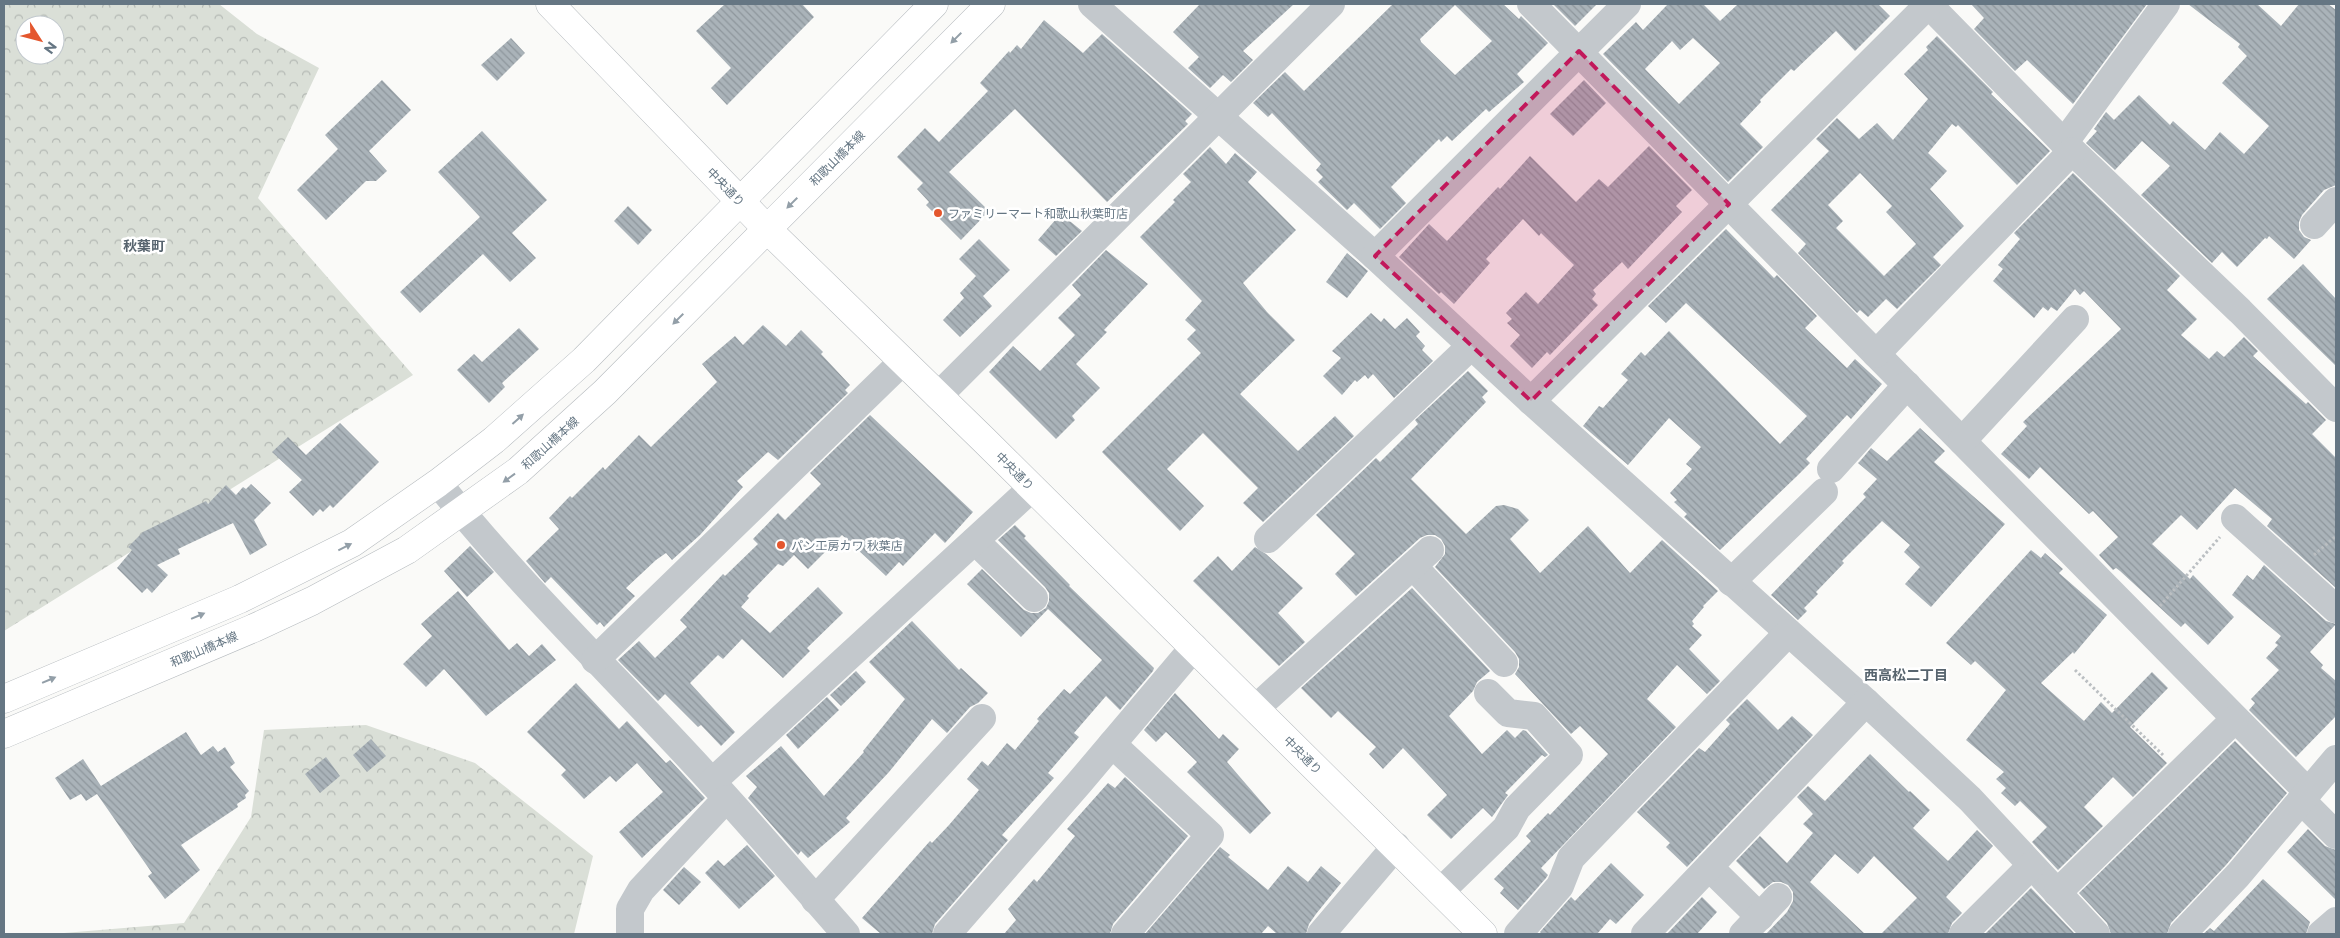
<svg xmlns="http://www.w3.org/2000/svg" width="2340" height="938" font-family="Montserrat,'Noto Sans JP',sans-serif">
<defs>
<pattern id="forest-crowns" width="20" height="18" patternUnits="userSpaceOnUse" patternTransform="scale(1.25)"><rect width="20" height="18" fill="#dadfd7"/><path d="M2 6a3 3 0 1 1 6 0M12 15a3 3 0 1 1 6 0" fill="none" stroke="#b4b9b4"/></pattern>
<pattern id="building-back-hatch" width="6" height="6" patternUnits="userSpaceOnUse" patternTransform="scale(1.25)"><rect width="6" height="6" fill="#aab3b9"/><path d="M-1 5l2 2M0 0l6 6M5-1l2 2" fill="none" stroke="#8e969c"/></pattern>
</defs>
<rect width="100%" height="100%" fill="#fafaf8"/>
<g fill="url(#forest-crowns)" fill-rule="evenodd">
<path d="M4 4H219L257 34 319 68 258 198 413 375 4 631ZM25 25H55V55H25Z"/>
<path d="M366 725 475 763 593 856 574 934H52L184 923 251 817 264 730Z"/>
</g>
<g fill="url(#building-back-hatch)" fill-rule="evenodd">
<path d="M725 4H802L814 17 727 105 711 88 731 68 696 31Z"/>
<path d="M1200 4H1294L1243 51 1253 60 1231 82 1223 75 1210 88 1188 68 1199 57 1173 32Z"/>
<path d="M1393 4H1503L1519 19 1521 16 1548 43 1517 74 1524 82 1489 112 1486 109 1452 141 1447 136 1441 142 1439 139 1391 187 1406 203 1380 229 1354 203 1347 210 1318 182 1323 177 1316 170 1321 164 1272 113 1268 117 1253 103 1285 72 1304 91ZM1455 5 1492 41 1455 75 1421 42 1420 39Z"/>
<path d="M1553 4H1597L1575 26Z"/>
<path d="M1668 4H1703L1720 21 1738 4H1878L1890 16 1855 51 1836 31 1794 71 1791 69 1760 100 1761 102 1740 124 1763 147 1728 182 1603 54 1636 22 1643 30ZM1693 38 1720 63 1679 104 1645 69 1672 41 1680 50Z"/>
<path d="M1971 4H2147L2073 104 2027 60 2015 71 1974 29 1984 18Z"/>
<path d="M2188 4H2257L2281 26 2299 4H2328L2336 10V185L2324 190 2302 215 2299 222V230L2304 237 2311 240 2294 259 2269 236 2267 239 2265 238 2237 267 2222 252 2212 263 2141 195 2170 166 2142 141 2115 170 2086 143 2097 131 2094 129 2106 112 2114 120 2139 95 2170 125 2173 121 2205 150 2220 132 2244 154 2269 126 2222 83 2247 56 2238 47 2240 44Z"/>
<path d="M1044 20 1083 53 1102 34 1192 114 1185 121 1188 124 1107 202 1015 109 949 172 989 211 961 240 926 205 929 202 917 189 923 183 897 157 925 128 939 142 988 91 980 83 1009 51 1010 53 1017 45 1021 49Z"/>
<path d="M1937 36 1993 92 1991 94 2050 151 2017 185 1958 125 1956 127 1952 124 1928 153 1947 171 1930 189 1964 226 1933 257 1941 265 1897 309 1886 299 1868 317 1860 310 1857 313 1798 253 1806 244 1771 210 1829 151 1816 139 1837 118 1859 139 1877 123 1893 140 1928 99 1904 74 1928 50 1926 47ZM1860 173 1892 206 1886 212 1916 244 1884 276 1836 228 1843 221 1828 205Z"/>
<path d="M511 38 525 53 497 81 481 65Z"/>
<path d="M382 80 411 110 369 151 387 171 376 181H366L326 220 297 190 338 149 325 135Z"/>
<path d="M1584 80 1606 103 1573 136 1550 114Z"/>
<path d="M482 131 547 200 512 233 536 258 510 282 483 254 420 313 400 292 480 217 438 172Z"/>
<path d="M1649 146 1692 190 1676 206 1682 212 1628 269 1622 262 1593 290 1596 294 1592 299 1598 305 1550 355 1547 352 1532 368 1510 346 1520 335 1507 323 1512 319 1506 313 1526 292 1538 304 1574 265 1541 233 1539 236 1523 219 1486 259 1490 263 1454 304 1441 292 1439 294 1399 257 1429 224 1447 241 1498 187 1500 189 1530 156 1576 202 1599 179 1608 187Z"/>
<path d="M1210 147 1226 164 1235 153 1257 172 1248 182 1296 230 1243 283 1267 312 1295 340 1240 394 1298 451 1335 416 1354 436 1263 522 1243 503 1258 488 1203 433 1167 469 1204 506 1180 531 1102 452 1201 353 1187 339 1196 330 1185 320 1202 301 1140 237 1175 202 1173 200 1191 182 1183 174Z"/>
<path d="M2073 173 2180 276 2167 290 2197 319 2181 335 2209 359 2217 351 2224 357 2244 337 2258 351 2253 356 2306 404 2308 402 2326 420 2312 434 2336 458V588L2267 526 2272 519 2235 488 2197 530 2181 515 2152 544 2190 579 2193 575 2234 617 2208 645 2185 623 2181 627 2120 571 2116 568 2113 570 2099 555 2118 537 2093 511 2089 514 2040 467 2029 479 2001 454 2027 426 2023 422 2121 329 2084 291 2080 295 2075 289 2057 311 2051 307 2048 311 2043 307 2034 318 1993 281 2003 269 1998 265 2020 239 2014 233Z"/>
<path d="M628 206 652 230 638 245 614 221Z"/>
<path d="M1057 218 1063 222 1066 218 1082 231 1056 256 1038 240Z"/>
<path d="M1726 229 1774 278 1777 275 1817 316 1805 328 1847 368 1855 359 1882 384 1851 419 1847 415 1806 459 1810 463 1796 477 1720 550 1684 517 1687 514 1674 502 1677 500 1670 493 1692 469 1686 464 1701 447 1669 418 1628 465 1583 426 1599 406 1603 408 1628 380 1621 374 1641 352 1645 356 1669 331 1780 444 1807 416 1686 303 1666 323 1648 306Z"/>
<path d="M979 239 1010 270 983 296 992 306 960 337 943 320 964 298 960 293 976 276 959 259Z"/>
<path d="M1106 250 1148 284 1104 330 1107 332 1076 364 1100 388 1072 416 1075 420 1056 439 989 372 1013 346 1040 371 1075 335 1058 318 1081 295 1072 285Z"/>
<path d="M1347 253 1368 271 1347 298 1326 282Z"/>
<path d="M2303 264 2336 299V366L2267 299Z"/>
<path d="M1371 313 1381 322 1384 318 1395 329 1407 318 1420 332 1416 336 1425 346 1422 350 1433 361 1394 398 1373 374 1368 379 1365 375 1357 382 1355 380 1342 395 1323 376 1341 358 1332 351Z"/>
<path d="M763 325 786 346 801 330 823 352 821 354 850 385 845 390 848 393 778 460 768 452 737 481 743 487 700 535 672 560 666 553 656 560 626 588 635 596 604 627 600 622 597 625 551 577 545 583 526 561 559 529 549 518 570 496 572 498 603 467 605 470 639 435 651 447 717 382 702 364 735 336 743 345Z"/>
<path d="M519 328 539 349 502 383 505 387 489 403 457 370 474 354 482 362Z"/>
<path d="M1468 371 1488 391 1482 397 1486 402 1411 479 1466 534 1496 506 1504 505 1518 509 1529 520 1510 539 1540 573 1588 526 1630 573 1662 540 1718 591 1703 606 1704 607 1692 621 1694 624 1692 626 1702 635 1689 649 1720 681 1707 694 1677 665 1647 699 1676 727 1541 868 1548 875 1546 878 1518 910 1500 893 1504 888 1494 879 1531 841 1526 836 1548 813 1550 815 1608 754 1580 726 1571 734 1515 674 1519 667V659L1515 652 1435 567 1445 554V546L1441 539 1435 535H1427L1420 538 1356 596 1335 574 1355 554 1316 515 1376 458 1380 462 1418 424 1415 420Z"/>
<path d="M870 415 973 512 945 543 935 533 903 566 899 562 886 576 842 535 808 569 794 555 783 566 778 564 747 596 749 598 741 607 770 633 818 587 843 613 807 648 810 651 783 678 742 639 723 659 718 655 690 683 735 732 721 746 701 725 698 727 665 694 658 701 618 660 639 641 655 658 687 627 680 620 723 574 725 576 758 544 753 539 778 513 785 520 821 484 810 473Z"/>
<path d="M340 423 379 462 333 508 330 505 323 512 320 509 313 516 289 492 302 480 272 452 288 437 306 455Z"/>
<path d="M1920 428 1945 451 1934 462 2005 524 1931 607 1905 584 1920 567 1904 552 1910 545 1882 521 1842 561 1844 563 1816 592 1818 594 1804 608 1807 611 1798 620 1771 595 1866 497 1863 494 1877 479 1858 463 1861 460 1871 448 1887 461Z"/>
<path d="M251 484 271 503 254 520 267 545 250 555 233 523 178 549 180 554 157 565 168 575 152 593 147 588 142 593 117 568 132 550 128 547 143 532 206 501 208 504 226 485 236 495 243 487 246 489Z"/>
<path d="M1015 525 1026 536 1024 538 1070 585 1069 586 1154 668 1153 671 1120 710 1106 696 1074 733 1079 737 1048 773 1054 778 1002 835 1008 840 935 924 932 934H881L862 918 930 841 932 843 949 825 979 790 967 779 982 761 988 766 1007 743 1015 750 1039 721 1037 719 1064 689 1070 694 1102 660 1048 609 1021 637 967 584 982 569 1024 610 1031 613H1038L1046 608 1049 601V593L1045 587 998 540Z"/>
<path d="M470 546 494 572 467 597 444 571Z"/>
<path d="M1255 547 1266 554 1303 588 1278 613 1305 642 1279 666 1193 581 1218 556 1232 571Z"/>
<path d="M2031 550 2041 558 2045 553 2063 569 2059 573 2107 615 2074 654 2073 652 2041 683 2084 721 2101 702 2112 713 2152 672 2168 688 2130 727 2167 763 2133 797 2113 777 2084 807 2103 826 2058 870 2032 842 2047 827 2020 801 2015 806 2001 793 2006 788 1996 779 2004 772 1966 740 2006 690 1975 661 1971 665 1946 643Z"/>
<path d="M2264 565 2326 621 2336 624 2310 652 2323 665 2321 668 2336 681V716L2296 757 2249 710 2255 703 2251 699 2279 670 2266 658 2278 645 2275 643 2281 636 2232 595 2247 575 2253 580Z"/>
<path d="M1412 588 1490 671 1477 682 1473 691 1449 716 1482 754 1507 730 1515 738 1523 730 1526 731 1548 755 1545 757 1542 755 1505 793 1508 795 1492 817 1483 808 1451 839 1427 815 1447 795 1403 748 1383 769 1369 754 1376 747 1338 711 1331 718 1301 688Z"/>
<path d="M458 591 509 650 517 643 529 656 542 644 556 660 486 716 444 669 426 687 403 664 432 636 421 624Z"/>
<path d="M912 621 959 670 961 668 988 693 978 703 970 707 947 733 932 719 889 772 846 818 850 822 808 858 801 851 798 855 748 798 757 787 746 776 781 746 824 796 864 752 863 751 905 699 869 662Z"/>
<path d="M856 671 866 682 841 706 830 695Z"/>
<path d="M576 683 619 729 627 721 666 763 670 760 705 798 642 858 619 832 663 792 637 763 616 782 610 776 584 799 561 775 566 770 527 732Z"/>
<path d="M1175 693 1219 739 1223 734 1239 749 1227 762 1271 813 1250 834 1187 772 1197 762 1166 732 1156 742 1144 730Z"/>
<path d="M827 697 839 710 798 749 786 735Z"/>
<path d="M1747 699 1778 730 1792 716 1813 735 1687 867 1666 847 1670 843 1637 812 1699 748 1705 752 1730 724 1726 720Z"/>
<path d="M186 732 201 755 213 746 218 752 225 747 235 763 230 767 249 791 245 795 246 798 237 804 238 807 181 845 200 870 165 899 148 876 152 873 97 794 86 801 81 794 70 800 55 778 83 759 101 786Z"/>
<path d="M371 739 386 756 367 772 353 755Z"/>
<path d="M2235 741 2287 793 2226 865 2171 923 2167 934H2111L2107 923 2079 893Z"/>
<path d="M1870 754 1909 792 1910 791 1930 810 1913 828 1948 861 1977 830 1993 846 1946 897 1962 913 1952 923 1948 934H1881L1917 898 1874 856 1858 874 1835 854 1810 882 1865 934H1766L1787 912 1793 901V892L1788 885 1781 882H1773L1764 889 1736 861 1760 836 1787 863 1813 833 1803 824 1813 814 1797 797 1808 786 1825 801Z"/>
<path d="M326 757 340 776 320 793 305 774Z"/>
<path d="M1125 777 1188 836 1113 924 1110 934H1004L1016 920 1008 909 1034 879 1037 882 1075 836 1067 829 1108 783 1115 788Z"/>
<path d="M2308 829 2325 846 2336 850V900L2287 852Z"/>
<path d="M747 845 775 876 739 909 705 873 718 860 724 866Z"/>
<path d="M1220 847 1230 855 1228 857 1268 890 1288 866 1308 882 1321 866 1341 883 1316 914 1309 924 1306 934H1277L1268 926 1261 934H1145Z"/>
<path d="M1611 863 1644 895 1616 924 1610 919 1597 934H1542L1540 932 1571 897 1575 901Z"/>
<path d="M684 867 701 882 679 905 663 890Z"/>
<path d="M2263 879 2310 922 2306 934H2203L2210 928 2214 931Z"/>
<path d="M2031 888 2075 934H1985Z"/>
<path d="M1702 897 1717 912 1697 934H1667Z"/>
</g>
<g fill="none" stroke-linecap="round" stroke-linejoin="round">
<g stroke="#b5babe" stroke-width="29">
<g id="major">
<path d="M4 699 240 599 352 543 438 483 494 440 584 360 934 4"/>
<path d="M4 734 254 628 312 601 407 550 518 471 605 392 991 4"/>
</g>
</g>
<g stroke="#b4b9bd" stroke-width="29">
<path id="highway" d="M550 4 767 229 984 440 1483 934"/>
</g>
<g stroke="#bbbfc2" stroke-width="3" stroke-dasharray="2.5 2.5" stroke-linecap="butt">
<path d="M2314 555 2336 536"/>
<path d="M2160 606 2220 537"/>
<path d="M2075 670 2163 755"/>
</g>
<g stroke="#c3c8cc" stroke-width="28">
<path d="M1092 4 1375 256 1531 401 1866 702 1970 799 2096 934"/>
<path d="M1531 4 2308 792"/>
<path d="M1928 4 2064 143 2240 311 2336 408"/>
<path d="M2064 143 2166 4"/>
<path d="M2314 225 2336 201"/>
<path d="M1375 256 1627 4"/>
<path d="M1876 354 2072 151"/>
<path d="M938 396 1331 4"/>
<path d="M1531 401 1929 4"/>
<path d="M1962 441 2075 319"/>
<path d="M1831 469 1907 385"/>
<path d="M438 483C522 588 621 682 711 781 757 831 801 883 846 934"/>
<path d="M2235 518 2336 609"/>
<path d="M1268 539 1471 346"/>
<path d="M975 541 1034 598"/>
<path d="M1413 566 1504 663"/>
<path d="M1731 582 1824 492"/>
<path d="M595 660 902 362"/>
<path d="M1256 708 1430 550"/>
<path d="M1112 744 1210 835 1125 934"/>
<path d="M712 782 1032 488"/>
<path d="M2301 800 2336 835"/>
<path d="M1709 867 1760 917"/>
<path d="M1440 892 1506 828 1517 808 1569 755 1534 716 1508 713 1488 693"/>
<path d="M2057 893 2235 719"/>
<path d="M815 900 982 718"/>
<path d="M630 934V909L641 890 726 799"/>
<path d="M947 934 1079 783 1194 647"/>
<path d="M1321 934 1396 846"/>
<path d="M1518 934 1560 886 1571 858 1788 633"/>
<path d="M1645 934 1866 702"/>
<path d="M1743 934 1778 897"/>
<path d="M1963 934 2031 866"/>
<path d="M2182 934 2238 875 2336 759"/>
<path d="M2321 934 2336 921"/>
</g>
<use href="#major" stroke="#fff" stroke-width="28"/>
<use href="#highway" stroke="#fff" stroke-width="28"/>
</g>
<defs><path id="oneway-solid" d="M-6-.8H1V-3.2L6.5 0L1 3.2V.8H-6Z" transform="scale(1.25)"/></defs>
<g fill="#939fa8">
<use href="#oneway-solid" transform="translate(956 38) rotate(135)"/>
<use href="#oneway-solid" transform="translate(792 203) rotate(135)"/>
<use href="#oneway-solid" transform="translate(678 319) rotate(135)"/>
<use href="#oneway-solid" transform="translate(518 419) rotate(-42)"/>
<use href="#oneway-solid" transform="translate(509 478) rotate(144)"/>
<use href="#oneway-solid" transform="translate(345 547) rotate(-27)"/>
<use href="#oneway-solid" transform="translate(198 616) rotate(-23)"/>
<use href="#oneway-solid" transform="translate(49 680) rotate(-23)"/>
</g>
<path fill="#c2185b" fill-opacity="0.2" stroke="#c2185b" stroke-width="4" stroke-dasharray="10 6" stroke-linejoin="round" d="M1579 51 1729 204 1531 401 1375 256Z"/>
<g fill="#e4572e" stroke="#fff" stroke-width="2">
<circle cx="938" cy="213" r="5"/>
<circle cx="781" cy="545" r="5"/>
</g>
<g text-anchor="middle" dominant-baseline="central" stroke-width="5" stroke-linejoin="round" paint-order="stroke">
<g font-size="12" fill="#657683" stroke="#fff">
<text transform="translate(837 158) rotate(-45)">和歌山橋本線</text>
<text transform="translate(726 187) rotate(46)">中央通り</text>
<text transform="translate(550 443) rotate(-42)">和歌山橋本線</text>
<text transform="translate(1015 471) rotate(45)">中央通り</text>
<text transform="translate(204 649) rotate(-23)">和歌山橋本線</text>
<text transform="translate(1303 755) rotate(45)">中央通り</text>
</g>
<g font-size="12" fill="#657683" stroke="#fff" text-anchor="start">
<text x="948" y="213">ファミリーマート和歌山秋葉町店</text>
<text x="791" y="545">パン工房カワ 秋葉店</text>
</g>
<g font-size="14" font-weight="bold" fill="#57646e" stroke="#fff">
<text x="144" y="246">秋葉町</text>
<text x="1906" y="675">西高松二丁目</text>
</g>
</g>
<rect width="2340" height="938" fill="none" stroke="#657683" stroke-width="10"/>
<g transform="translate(40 40) rotate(126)"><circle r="24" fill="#ffffff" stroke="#c1c8cd"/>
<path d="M0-4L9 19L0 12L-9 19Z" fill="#e4572e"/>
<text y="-8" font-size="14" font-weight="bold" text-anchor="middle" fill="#657683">N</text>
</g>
</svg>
